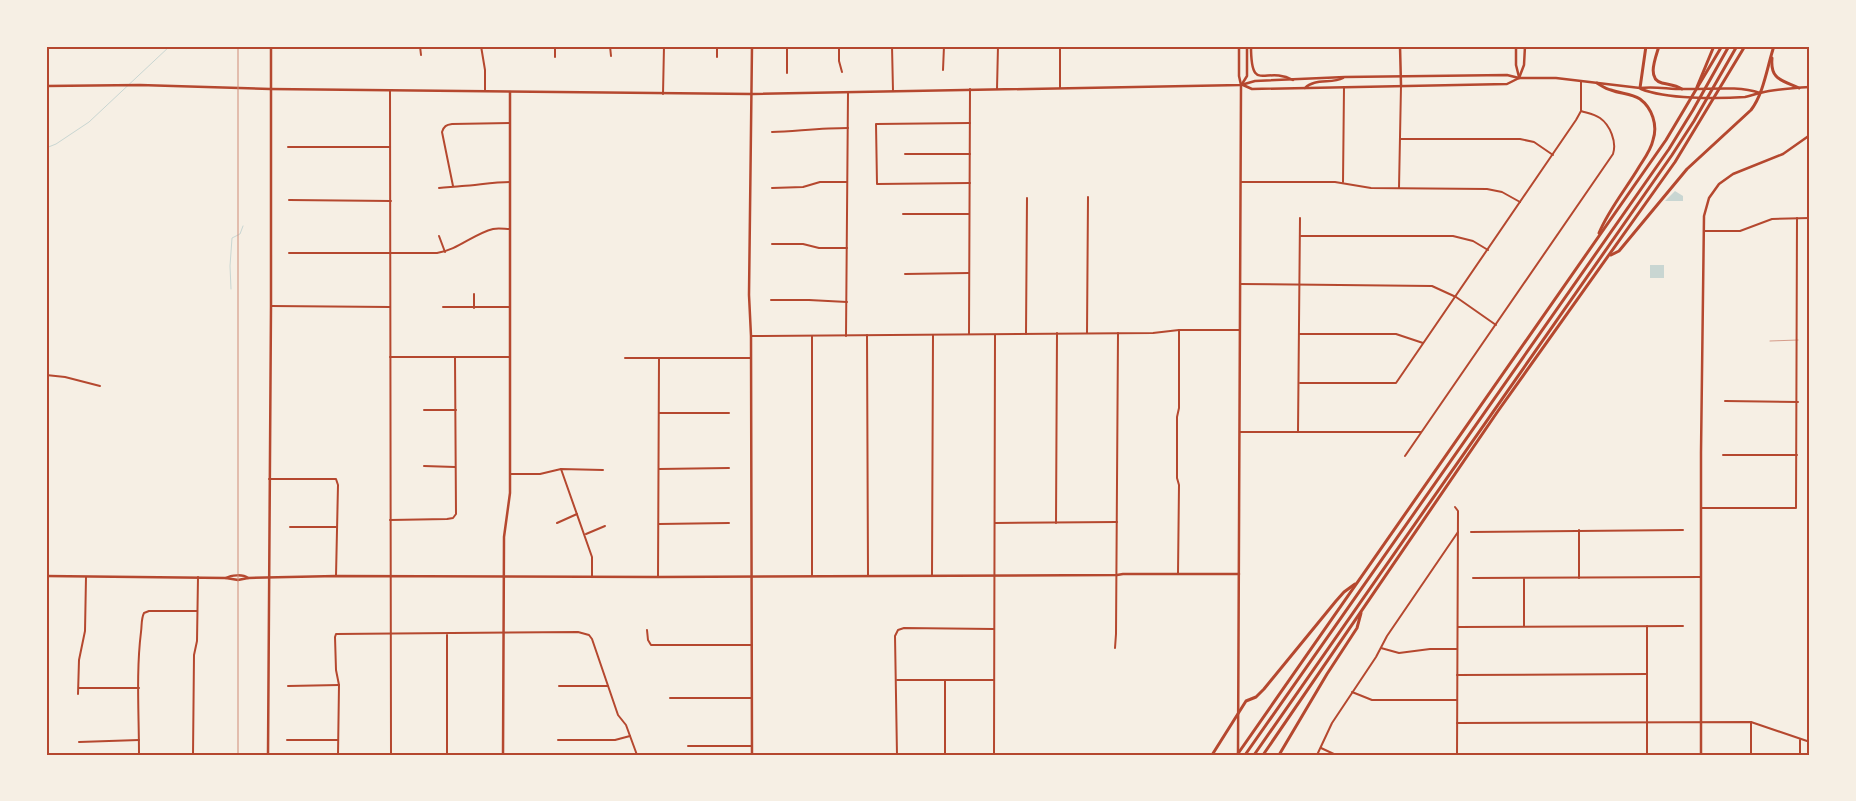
<svg xmlns="http://www.w3.org/2000/svg" width="1856" height="801" font-family="'IBM Plex Sans',sans-serif">
<rect width="100%" height="100%" fill="#f6efe4"/>
<g fill="#c9d6d2">
<path d="M1675 191 1683 196V201H1665Z"/>
<rect x="1650" y="265" width="14" height="13"/>
</g>
<g fill="none" stroke-linecap="round" stroke-linejoin="round">
<g stroke="#c9d6d2" stroke-width="1">
<path d="M46 148 56 144 89 122 170 46"/>
<path d="M231 289 230 266 232 238 240 234 243 226"/>
</g>
<path stroke="#b5482f" stroke-width="0.5" d="M1770 341 1798 340"/>
<g stroke="#b5482f" stroke-width="2">
<path d="M420 46 421 55"/>
<path d="M481 46 485 70V91"/>
<path d="M555 46V57"/>
<path d="M610 46 611 56"/>
<path d="M839 46V61L842 72"/>
<path d="M892 46 893 91"/>
<path d="M717 57V46"/>
<path d="M943 70 944 46"/>
<path d="M787 73V46"/>
<path d="M1060 88V46"/>
<path d="M997 89 998 46"/>
<path d="M390 90 391 755"/>
<path d="M663 94 664 46"/>
<path d="M772 132C797 131 822 128 848 128"/>
<path d="M1401 139H1520L1534 142 1553 155"/>
<path d="M288 147H390"/>
<path d="M905 154H970"/>
<path d="M1241 182H1335L1371 188 1487 189 1502 192 1520 202"/>
<path d="M1343 182 1344 87"/>
<path d="M970 183 877 184 876 124 970 123"/>
<path d="M453 186 442 132C444 126 446 125 452 124L510 123"/>
<path d="M439 188C447 187 454 187 462 186 478 185 493 182 510 182"/>
<path d="M772 188 803 187 820 182H847"/>
<path d="M1399 188 1401 86"/>
<path d="M289 200 391 201"/>
<path d="M903 214H969"/>
<path d="M1704 231H1740L1772 219 1810 218"/>
<path d="M439 236 445 252"/>
<path d="M1301 236H1453L1473 241 1488 250"/>
<path d="M772 244H803L819 248H847"/>
<path d="M289 253H437C458 250 473 234 493 229 498 228 505 229 510 229"/>
<path d="M905 274 969 273"/>
<path d="M1240 284 1432 286 1456 297 1496 325"/>
<path d="M474 294V308"/>
<path d="M771 300H809L847 302"/>
<path d="M271 306 390 307"/>
<path d="M443 307H510"/>
<path d="M1087 333 1088 197"/>
<path d="M969 334 970 89"/>
<path d="M1026 334 1027 198"/>
<path d="M1299 334H1396L1423 343"/>
<path d="M867 335 868 575"/>
<path d="M751 336 1153 333 1179 330H1240"/>
<path d="M812 336V576"/>
<path d="M846 336 848 93"/>
<path d="M390 357H510"/>
<path d="M625 358H751"/>
<path d="M46 375 65 377 100 386"/>
<path d="M1300 383H1396L1576 120 1581 111V81"/>
<path d="M1725 401 1798 402"/>
<path d="M424 410H456"/>
<path d="M659 413H729"/>
<path d="M1240 432H1421"/>
<path d="M1298 432 1300 218"/>
<path d="M1723 455H1797"/>
<path d="M1405 456 1613 154C1617 142 1610 125 1600 118 1594 114 1587 113 1581 111"/>
<path d="M424 466 455 467"/>
<path d="M561 469 592 557V576"/>
<path d="M659 469 729 468"/>
<path d="M511 474H540L561 469 603 470"/>
<path d="M269 479H336L338 485 336 576"/>
<path d="M1455 507 1458 511 1457 755"/>
<path d="M1702 508H1796L1797 218"/>
<path d="M390 520 447 519 453 518 456 514 455 358"/>
<path d="M557 523 577 514"/>
<path d="M995 523 1117 522"/>
<path d="M1056 523 1057 333"/>
<path d="M659 524 729 523"/>
<path d="M290 527H336"/>
<path d="M1579 530V578"/>
<path d="M1471 532 1683 530"/>
<path d="M586 534 605 526"/>
<path d="M1178 574 1179 485 1177 478V417L1179 408V330"/>
<path d="M932 575 933 335"/>
<path d="M658 577 659 358"/>
<path d="M1473 578 1701 577"/>
<path d="M1524 579V626"/>
<path d="M1647 626V755"/>
<path d="M1458 627 1683 626"/>
<path d="M647 630 648 640 651 645H752"/>
<path d="M1115 648 1116 634 1118 333"/>
<path d="M1381 648 1399 653 1430 649H1457"/>
<path d="M1457 675 1647 674"/>
<path d="M897 680H994"/>
<path d="M288 686 339 685"/>
<path d="M559 686H608"/>
<path d="M79 688H139"/>
<path d="M1352 692 1372 700H1457"/>
<path d="M78 694 79 660 85 631 86 577"/>
<path d="M670 698H752"/>
<path d="M1751 722V755"/>
<path d="M1457 723 1751 722 1810 742"/>
<path d="M287 740H338"/>
<path d="M558 740H615L630 736"/>
<path d="M79 742 139 740"/>
<path d="M688 746H752"/>
<path d="M1321 748 1336 755"/>
<path d="M139 755C139 714 136 672 141 632 142 625 141 619 144 613L149 611H197"/>
<path d="M193 755 194 655 197 641 198 577"/>
<path d="M338 755 339 685 336 670 335 637 336 634 578 632 589 635 592 639 618 715 626 725 637 755"/>
<path d="M447 755V635"/>
<path d="M897 755 895 636 898 630 904 628 994 629"/>
<path d="M945 755V680"/>
<path d="M994 755 995 335"/>
<path d="M1317 755 1332 723 1376 657 1387 636 1458 532"/>
<path d="M1800 755V740"/>
</g>
<g stroke="#b5482f" stroke-width="2.5">
<path d="M1400 46 1401 85"/>
<path d="M46 576 226 578C231 575 243 574 248 578"/>
<path d="M226 578 238 580 248 578 336 576 658 577 1117 575 1123 574H1239"/>
<path d="M268 755 271 306V46"/>
<path d="M503 755 504 537 510 493V92"/>
<path d="M1701 755V452L1704 216 1709 198 1719 184 1733 174 1783 154 1810 135"/>
</g>
<g stroke="#b5482f" stroke-width="2.5">
<path d="M752 46 749 295 751 336 752 755"/>
<path d="M1516 46V65L1519 77"/>
<path d="M1519 78 1524 65 1525 46"/>
</g>
<g stroke="#b5482f" stroke-width="2.5">
<path d="M1251 46C1251 95 1265 65 1293 80"/>
<path d="M1242 84 1247 76V46"/>
<path d="M1243 85 1252 89 1507 84 1519 78"/>
<path d="M46 86 140 85 270 89 752 94 1241 85 1255 81 1345 77 1507 75 1519 78H1556L1640 88C1654 86 1668 89 1683 89 1708 90 1736 85 1760 93"/>
<path d="M1305 88C1314 78 1332 84 1343 78"/>
<path d="M1641 89C1666 99 1717 99 1745 97 1750 96 1755 94 1760 93 1776 89 1793 88 1810 87"/>
<path d="M1238 754 1241 85 1239 76V46"/>
</g>
<g stroke="#b5482f" stroke-width="3">
<path d="M1659 46C1656 57 1646 79 1662 83 1670 85 1675 85 1682 89"/>
<path d="M1772 58C1770 80 1782 80 1799 88"/>
<path d="M1597 83C1602 86 1606 89 1611 90 1621 94 1631 93 1640 99 1652 108 1658 125 1653 140 1651 150 1644 159 1639 167 1626 189 1609 209 1599 233"/>
<path d="M1697 87 1714 46"/>
<path d="M1640 88 1646 46"/>
<path d="M1611 255 1619 251 1687 169 1751 110C1764 93 1767 67 1774 46"/>
<path d="M1212 755 1246 701 1256 697 1264 689 1336 601 1344 592 1355 584"/>
<path d="M1237 755 1666 140 1722 46"/>
<path d="M1245 755 1669 149 1693 110 1729 46"/>
<path d="M1254 755 1672 155 1694 121 1737 46"/>
<path d="M1263 755 1498 411 1675 162 1745 46"/>
<path d="M1279 755 1327 674 1357 628 1361 613"/>
</g>
<path stroke="#cf8b77" stroke-width="1" d="M238 46V755"/>
</g>
<rect width="1856" height="801" fill="none" stroke="#f6efe4" stroke-width="95"/>
<rect x="48" y="48" width="1760" height="706" fill="none" stroke="#b5482f" stroke-width="2"/>
</svg>
